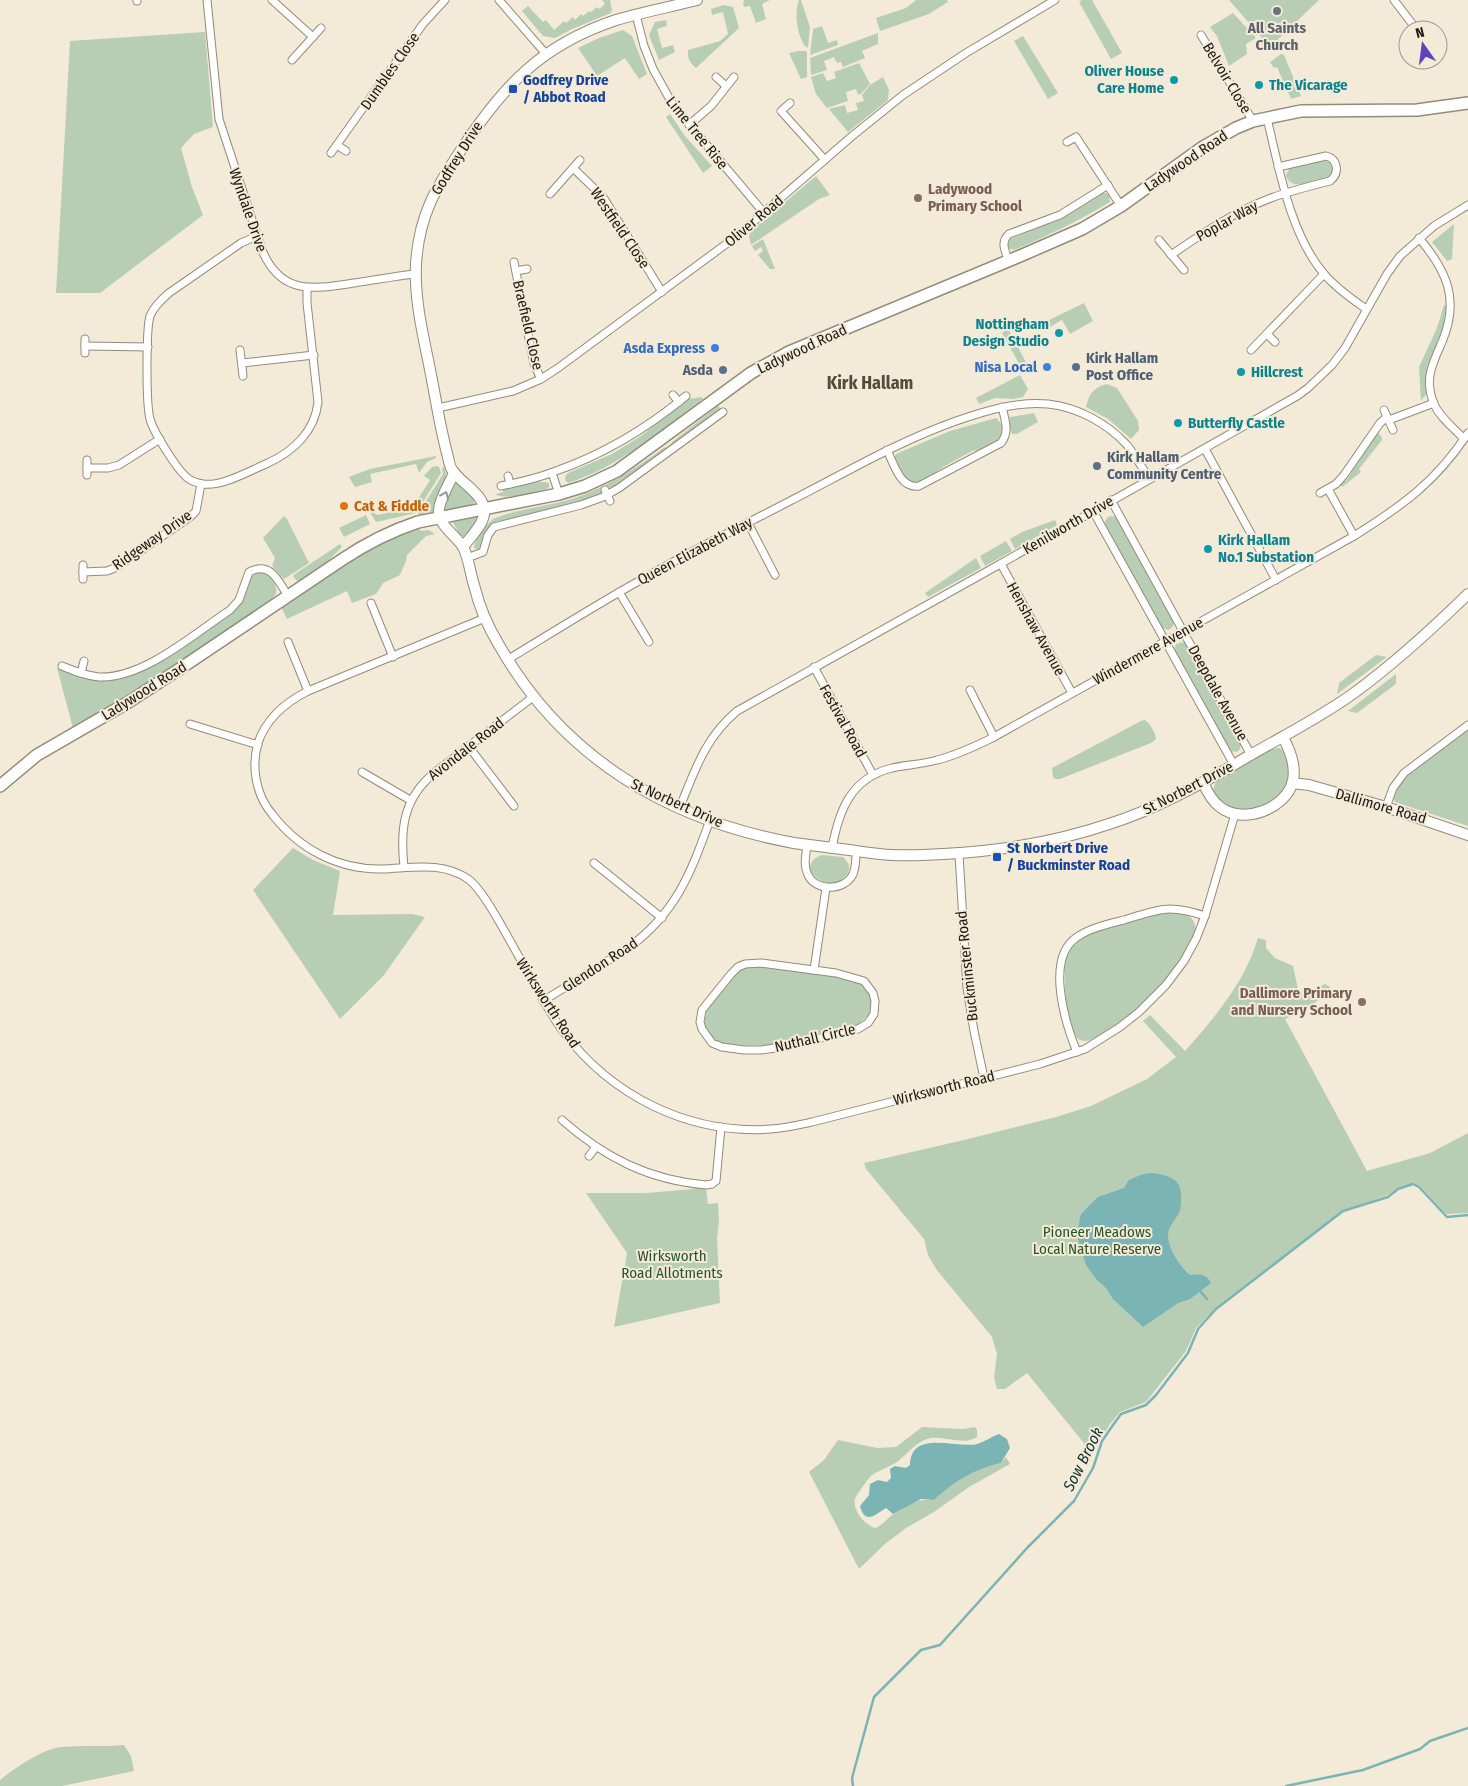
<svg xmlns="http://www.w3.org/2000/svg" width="1468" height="1786" font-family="'Fira Sans Condensed',sans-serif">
<rect width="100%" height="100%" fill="#f3ebd8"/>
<g fill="#b7ceb5">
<path d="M602 0H610L612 10 611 13 570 30 555 38 543 36 522 11 528 6 543 22 546 20 554 30 564 21 566 23 573 17 575 20 581 14 583 16 589 11 591 12 597 7 599 9 605 4Z"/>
<path d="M744 0H770L762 4 766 19 756 23 750 6 744 7 743 3Z"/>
<path d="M799 0H801L810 27 808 48 804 45C797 33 794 13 799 0Z"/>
<path d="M916 0H947L948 2 929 14 880 31 876 18 906 8Z"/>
<path d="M1082 0H1092L1122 53 1111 59 1079 2Z"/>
<path d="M1229 0H1319L1270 47Z"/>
<path d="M724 5 733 7 739 28 696 68C690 63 687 58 688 50L720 41 728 34 723 12 712 15 711 9Z"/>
<path d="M1233 13 1256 38 1246 44 1247 54 1229 66 1217 36 1210 27Z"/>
<path d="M666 20 667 26 657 29 662 48 673 45 675 52 659 60 649 35 655 22Z"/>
<path d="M822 26 828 43 837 40 838 45 810 55 813 29Z"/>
<path d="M623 30 632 36 647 74 639 79 625 58 597 76 578 48 599 38Z"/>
<path d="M205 32 213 127 194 134 181 148 192 187 203 215 100 293H56L70 41Z"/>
<path d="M878 33V44L862 51 865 58 843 67 841 62 837 63 834 57 824 61 827 70 811 75 810 58Z"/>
<path d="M1023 36 1058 93 1048 99 1014 41Z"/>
<path d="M798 51H806L807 53V77L801 79 789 53Z"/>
<path d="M1281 54 1284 55 1301 96 1291 99 1277 67 1274 68 1270 62Z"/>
<path d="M859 63 870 84 861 94 858 95 856 89 846 92 848 101 827 108 816 94 811 77 823 73 827 81 836 78 834 72Z"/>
<path d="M883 77 889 90 888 100 848 132 829 109 845 105 847 113 858 110 856 103 864 101 862 95 870 85Z"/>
<path d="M670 114 685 136 712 166 703 173 666 117Z"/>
<path d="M1324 159 1332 163 1333 172 1329 177C1316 180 1290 193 1286 175L1290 167Z"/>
<path d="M816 176 830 195 819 199 751 245 749 236 750 232Z"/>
<path d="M1102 193H1106L1109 195 1110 202C1079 221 1047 236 1014 250L1008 248V241L1010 239C1042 226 1074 214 1102 193Z"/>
<path d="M1454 224 1452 259 1447 261 1432 242Z"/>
<path d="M763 239 775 269H770L758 255 763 251 761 247 755 251 752 246Z"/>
<path d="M1084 303 1093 321 1070 334 1062 320 1048 328 1045 322Z"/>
<path d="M1444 305H1447L1445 325 1427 367V393L1421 401 1419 367 1437 328Z"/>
<path d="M1008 329 1027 364 1021 367 1002 333Z"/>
<path d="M1020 375 1028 389 1023 397 1012 399 995 398 979 404 976 398Z"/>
<path d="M1107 384 1117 388 1138 421 1139 430 1131 439 1108 419 1086 407C1089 394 1094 387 1107 384Z"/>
<path d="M702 397 703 399C661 430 619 467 568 483L565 480 566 475 568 473 612 454 641 436 687 399Z"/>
<path d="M718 406 721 409 620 484C613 488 608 487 601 490V493C571 509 529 515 495 523L487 530 480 548 478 550 474 548C474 539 486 525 493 519 516 509 544 507 568 500 605 489 634 469 665 447L666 448 672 443V442Z"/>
<path d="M1034 413 1038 422 1017 434H1012L1009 424 1010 417Z"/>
<path d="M996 418C1011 431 997 444 984 449 980 450 976 450 972 451 963 456 954 461 945 466 934 471 926 486 911 482 901 480 897 467 894 458L896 454 950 431Z"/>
<path d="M1378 432 1382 438V440L1359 469 1361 472 1342 487 1340 484 1342 481H1346Z"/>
<path d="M436 456V458L427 462 419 473 416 464 370 474 372 482 355 487 349 477 370 469Z"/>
<path d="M437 466 439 467 441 473 416 513 376 522 369 511 378 515 409 508 408 504 413 507 430 480 424 476 432 467Z"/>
<path d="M445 467 447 481 435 510 431 514 419 517 418 514 443 474 442 468Z"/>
<path d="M456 482 475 499 473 506 443 511V508L452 488Z"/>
<path d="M538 482H545L549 483V487L547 489C535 492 506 501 495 494L503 492V490Z"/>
<path d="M366 515 370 524 344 537 339 528Z"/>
<path d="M479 515 480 518 465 538 459 533 452 521Z"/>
<path d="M284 516 285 518 286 517 309 563 284 579 272 566 275 558 263 538Z"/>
<path d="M1112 516 1116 517 1175 622 1173 626 1169 630 1162 628 1104 523 1108 517Z"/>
<path d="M1055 520 1057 525 1015 549 1010 539 1022 532Z"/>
<path d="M420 529 421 531 429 530 435 534 426 536 407 555 406 561 400 575 383 583 376 594 352 603 347 591 287 619 281 607 369 548 402 532 404 535Z"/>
<path d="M1006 541 1012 551 985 566 980 556Z"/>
<path d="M340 544 342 547 328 561 298 582 293 576 295 574Z"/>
<path d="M976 558 981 568 928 597 925 593Z"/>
<path d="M258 572C270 571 278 583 276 594L269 602 173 666 73 728 57 668 75 675 95 679 121 677 232 612 243 601 252 576Z"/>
<path d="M1183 642 1187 644 1241 743 1240 749 1237 752 1230 751 1174 651 1176 644Z"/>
<path d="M1376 655 1387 657 1337 694 1339 683Z"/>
<path d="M1396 674V684L1357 713 1348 711Z"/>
<path d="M1145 720C1151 725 1155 732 1156 739L1151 743 1060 779H1055L1053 777 1052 768 1141 721Z"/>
<path d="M1468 728V826L1395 802C1393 797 1393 793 1396 788 1405 771 1451 741 1468 728Z"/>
<path d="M1280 748 1288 757 1289 780 1286 787 1274 802 1250 812 1226 807 1215 797 1213 790 1217 779 1271 749Z"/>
<path d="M293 848 313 860 340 871 333 915 412 914 425 917 384 975 340 1019 253 890Z"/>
<path d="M822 855 843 857C849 863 851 867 847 874 830 900 791 865 822 855Z"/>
<path d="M1161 912 1187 914C1192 918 1196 923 1195 930 1193 944 1164 983 1154 993 1143 1005 1095 1048 1080 1040 1067 1033 1065 996 1065 983 1064 958 1066 945 1089 933Z"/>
<path d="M1258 938 1266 940V948L1275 958 1293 966 1298 989 1304 993 1325 984 1330 987 1331 991 1303 1011 1285 1019 1367 1171 1430 1153 1468 1133V1213L1446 1214 1420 1186 1413 1183 1396 1189 1388 1195 1342 1211 1218 1306 1196 1328 1186 1351 1146 1402 1120 1412 1110 1424 1092 1453 1027 1373 1005 1389H997L994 1377 997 1354 992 1337 936 1269 928 1255 924 1239 866 1169 864 1163 964 1140 1056 1117 1091 1106 1147 1079 1176 1057 1143 1021 1150 1015 1185 1051C1215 1017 1245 982 1258 938Z"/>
<path d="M761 966 839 976 862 984 868 990 872 1002 869 1015 857 1025 777 1045 729 1046 714 1041 704 1027 706 1011 721 988 739 970 744 967Z"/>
<path d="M706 1188 708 1204 718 1203 719 1222 717 1238 720 1303 614 1327 627 1253 586 1193H646Z"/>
<path d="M922 1427 963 1429 975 1427 977 1430V1437C963 1446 946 1436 931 1438 918 1440 907 1454 897 1462 891 1466 873 1473 870 1477 868 1479 855 1497 855 1499 852 1510 865 1525 875 1528 881 1526 885 1521 891 1516 894 1513 898 1512 901 1510 912 1502 921 1499 934 1500 956 1480 973 1470 1001 1463L1006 1457 1010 1464 969 1487 934 1512 906 1528 885 1544 859 1569 809 1472 824 1460 838 1440 877 1448 896 1447Z"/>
<path d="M124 1745 131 1756 134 1771 62 1786H0V1780C15 1768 42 1749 62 1747 82 1745 103 1747 124 1745Z"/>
</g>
<g fill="#7ab4b5">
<path d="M1153 1173C1169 1176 1182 1178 1181 1198 1181 1203 1181 1208 1179 1213 1175 1220 1169 1226 1168 1234 1167 1247 1180 1267 1190 1275 1199 1274 1206 1273 1211 1283L1190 1299 1178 1303 1143 1327 1113 1299 1106 1288 1097 1280 1086 1265 1078 1239 1079 1223 1081 1214 1098 1197 1124 1188 1129 1180 1143 1174Z"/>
<path d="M999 1434 1007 1439 1010 1448 1001 1463C973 1470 956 1480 934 1500L921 1499 893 1514 886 1508C875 1515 865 1525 860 1506L869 1495 870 1484 878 1480 887 1482 891 1478 890 1469 895 1466 906 1468 910 1465C911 1429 956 1449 977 1444 984 1442 991 1437 999 1434Z"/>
</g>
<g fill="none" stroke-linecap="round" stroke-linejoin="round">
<g stroke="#7ab4b5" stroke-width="2.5">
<path d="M1201 1292 1207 1299"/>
<path d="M853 1786 852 1778 874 1697 921 1650 940 1645 1027 1548 1074 1501 1093 1468 1102 1441 1113 1425 1121 1414 1146 1405 1156 1395 1188 1353 1198 1329 1216 1309 1343 1211 1388 1197 1398 1189 1413 1184 1419 1187 1447 1217 1468 1215"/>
<path d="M1286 1786 1363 1770 1420 1749 1430 1741 1468 1728"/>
</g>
<g stroke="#938b79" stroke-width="9">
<g id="street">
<path d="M137 0V1"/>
<path d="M207 0 219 119 262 250C281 296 314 289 354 283 375 280 395 276 416 274"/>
<path d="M272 0 313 37"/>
<path d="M499 0 546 54"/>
<path d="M1394 0 1417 30"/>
<path d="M636 15 644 46 653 69 673 105 764 213"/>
<path d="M1201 35 1253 121"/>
<path d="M292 60 321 28"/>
<path d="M716 77 726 86"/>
<path d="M790 103 781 111 825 160"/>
<path d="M1267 118C1279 168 1290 235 1325 275 1337 289 1352 299 1366 309"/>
<path d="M689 125 711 106 734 77"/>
<path d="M1067 142 1076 137 1121 206"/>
<path d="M337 145 346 151"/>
<path d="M331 153 423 24 445 0"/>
<path d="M573 168 599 193 605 200 662 292"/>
<path d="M550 194 580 160"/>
<path d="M257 236 241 243 169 293C162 299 154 306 150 316 146 330 146 404 150 419 153 431 178 472 189 479 193 482 198 483 203 484 222 487 251 470 268 463 294 451 315 431 318 402L307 303V288"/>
<path d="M1419 238C1447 271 1460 300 1442 342 1432 365 1424 379 1434 404 1440 418 1454 428 1464 439"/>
<path d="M1159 240 1184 270"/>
<path d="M1171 255C1203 233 1234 212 1271 198 1290 191 1310 186 1330 181 1340 173 1338 159 1326 156L1278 167"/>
<path d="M1009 261C1005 251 1000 242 1009 234L1060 215 1108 185"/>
<path d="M514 262 534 364 541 379"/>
<path d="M516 271 527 269"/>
<path d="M1267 334 1275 342"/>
<path d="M85 346 148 347"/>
<path d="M240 350 243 376"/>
<path d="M1251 350 1324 274"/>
<path d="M85 353V339"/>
<path d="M242 363 314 355"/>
<path d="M673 395 679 402"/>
<path d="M438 408 513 391 541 379 558 368 737 236 851 137 903 95 966 53 1055 0"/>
<path d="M1384 410 1393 430"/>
<path d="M1389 420 1434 403"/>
<path d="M1205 449 1276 580"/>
<path d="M887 450C894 464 900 489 919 486L1001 443C1010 432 1005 420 1002 407"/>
<path d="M87 460V475"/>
<path d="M87 468H108L119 465 160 439"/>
<path d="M552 473 559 494"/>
<path d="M508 476 510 484"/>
<path d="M501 486C519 482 536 479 553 472 603 455 646 429 686 396"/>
<path d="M1328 489 1354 536"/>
<path d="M605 490 610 501"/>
<path d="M1320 493 1336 484 1344 475 1380 423 1387 417"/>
<path d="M1111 500 1251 755"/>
<path d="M1093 511 1234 765"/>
<path d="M748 523 775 575"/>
<path d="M467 558 483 552 488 535 494 527 581 505 603 497 619 488 723 412"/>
<path d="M1001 564 1072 693"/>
<path d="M83 565V579"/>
<path d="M83 572 107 571 117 567 190 517 196 511 201 484"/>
<path d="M619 592 649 642"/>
<path d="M371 603 393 657"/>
<path d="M485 618 308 691C286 702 266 719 258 743 251 767 256 795 272 814 299 849 338 870 383 869 411 868 442 861 468 879 485 891 510 942 522 962 535 985 547 1009 562 1030 611 1096 689 1135 771 1129 785 1128 798 1125 812 1122L1040 1064 1085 1049 1120 1027 1139 1012 1166 985 1184 961 1196 939 1205 916 1235 814"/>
<path d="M288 642 308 691"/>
<path d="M507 660C553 632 599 603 646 577 693 550 742 526 790 501 845 473 897 442 956 421 985 411 1017 401 1048 404 1077 407 1107 423 1127 445 1135 455 1142 468 1150 479"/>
<path d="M62 666C74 671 86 676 99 677 143 679 194 634 230 610L239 600 249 572C270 561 278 580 288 596"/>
<path d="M814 667 873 775"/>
<path d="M81 673 84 661"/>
<path d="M970 690 994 737"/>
<path d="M190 724 258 745"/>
<path d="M469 747 514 806"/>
<path d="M362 772 410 800"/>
<path d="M680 807C695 770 705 738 737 711L986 572 1297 396 1308 388 1332 365 1345 348 1387 274 1400 256 1434 226 1468 205"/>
<path d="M1386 807 1393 788 1404 773 1468 725"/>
<path d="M807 845C806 855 803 865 808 875 816 892 845 891 853 874 856 867 856 859 856 851"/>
<path d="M832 848C839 810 851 778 892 768 907 765 923 764 937 760 957 755 976 746 994 737L1354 536C1402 506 1437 481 1468 433"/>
<path d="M959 854 967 988 974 1031 984 1078"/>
<path d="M594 863 662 918"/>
<path d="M404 867C400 829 403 799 434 773L533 697"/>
<path d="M761 963 836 973 864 981 873 993 875 1001 874 1014 868 1023 858 1029 789 1046 761 1050H744L722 1047 712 1043 702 1029 700 1022 702 1010 731 974 738 967 745 964Z"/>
<path d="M814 970 826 888"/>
<path d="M543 1001 627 949C676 913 690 875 710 820"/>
<path d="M1077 1052C1065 1023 1045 958 1077 937 1090 928 1108 924 1124 920 1159 909 1169 904 1205 916"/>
<path d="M562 1120C605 1158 649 1180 706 1185L712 1184 716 1181 721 1127"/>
<path d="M589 1156 596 1147"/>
</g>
</g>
<g stroke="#938b79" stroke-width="12">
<g id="secondary">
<path d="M454 473C450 482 440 499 439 509 437 525 456 535 463 547 469 558 470 573 474 585 479 606 488 627 499 645 563 758 668 820 794 843 807 845 820 846 833 848 853 850 872 854 892 855 909 856 927 855 944 854 1002 851 1057 842 1112 823 1156 809 1207 781 1247 757 1283 736 1321 717 1354 693 1395 663 1432 629 1468 594"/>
<path d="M463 547C469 539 477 531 481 523 494 498 464 487 453 471 450 468 449 462 448 457 441 432 437 406 432 380 425 342 414 303 416 264 419 216 435 189 461 150 503 86 541 45 616 20 643 12 670 7 697 0"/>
<path d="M1203 782C1207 792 1212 801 1220 807 1243 825 1286 809 1293 781 1296 765 1290 751 1283 737"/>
<path d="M1292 783 1309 785 1386 807 1468 835"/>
</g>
</g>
<g stroke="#938b79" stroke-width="14">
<path id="primary" d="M0 786 37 755 127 703 181 668 343 559C367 543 391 531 418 522L559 494 585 486 617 471 751 373 789 352 1020 256 1082 229 1121 206 1203 147 1236 128 1253 121 1301 111 1417 110 1468 103"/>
</g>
<use href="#street" stroke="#fff" stroke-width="7"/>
<use href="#secondary" stroke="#fff" stroke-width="10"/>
<use href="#primary" stroke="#fff" stroke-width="11"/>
</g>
<defs><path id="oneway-chevron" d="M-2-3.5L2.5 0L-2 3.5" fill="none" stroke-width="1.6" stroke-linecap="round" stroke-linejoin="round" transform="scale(1.25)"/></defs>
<use stroke="#999895" href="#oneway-chevron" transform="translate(445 495) rotate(-67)"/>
<circle fill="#6b7280" stroke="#f3ebd8" stroke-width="2" cx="1277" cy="11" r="5"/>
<g fill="#0f9aa8" stroke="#f3ebd8" stroke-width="2">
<circle cx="1174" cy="80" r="5"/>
<circle cx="1259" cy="85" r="5"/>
<circle cx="1059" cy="333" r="5"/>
<circle cx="1241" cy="372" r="5"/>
<circle cx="1178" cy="423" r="5"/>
<circle cx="1208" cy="549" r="5"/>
</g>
<g fill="#1a4fb4" stroke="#f3ebd8" stroke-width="2">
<rect x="508" y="84" width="10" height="10" rx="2.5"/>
<rect x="992" y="852" width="10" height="10" rx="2.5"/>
</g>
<g fill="#8d6e63" stroke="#f3ebd8" stroke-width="2">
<circle cx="918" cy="198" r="5"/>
<circle cx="1362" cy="1002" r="5"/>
</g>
<g fill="#3f7fe0" stroke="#f3ebd8" stroke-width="2">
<circle cx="715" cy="348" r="5"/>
<circle cx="1047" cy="367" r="5"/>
</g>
<g fill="#5c6f8a" stroke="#f3ebd8" stroke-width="2">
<circle cx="1076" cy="367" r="5"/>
<circle cx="723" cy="370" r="5"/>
<circle cx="1097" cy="466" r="5"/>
</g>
<circle fill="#e8710a" stroke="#f3ebd8" stroke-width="2" cx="344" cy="506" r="5"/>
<g text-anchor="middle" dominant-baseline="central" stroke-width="4" stroke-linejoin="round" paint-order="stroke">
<g font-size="15" font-weight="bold" fill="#5b616d" stroke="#f3ebd8">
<text x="1277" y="28">All Saints<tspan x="1277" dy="17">Church</tspan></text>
</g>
<g font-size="15" fill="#1d1a13" stroke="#f3ebd8">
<text transform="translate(390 71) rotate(-55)">Dumbles Close</text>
<text transform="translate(1227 78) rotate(59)">Belvoir Close</text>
<text transform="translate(697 133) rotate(51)">Lime Tree Rise</text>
<text transform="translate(457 158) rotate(-58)">Godfrey Drive</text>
<text transform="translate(1186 161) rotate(-34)">Ladywood Road</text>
<text transform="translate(248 210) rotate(71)">Wyndale Drive</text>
<text transform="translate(754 221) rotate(-40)">Oliver Road</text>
<text transform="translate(1227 221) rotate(-29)">Poplar Way</text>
<text transform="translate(620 228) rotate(56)">Westfield Close</text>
<text transform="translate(528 325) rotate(77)">Braefield Close</text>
<text transform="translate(802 349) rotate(-25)">Ladywood Road</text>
<text transform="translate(1068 525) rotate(-30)">Kenilworth Drive</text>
<text transform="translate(152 540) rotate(-35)">Ridgeway Drive</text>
<text transform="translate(695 551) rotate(-28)">Queen Elizabeth Way</text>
<text transform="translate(1036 629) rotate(61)">Henshaw Avenue</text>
<text transform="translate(1148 651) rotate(-29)">Windermere Avenue</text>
<text transform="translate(144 691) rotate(-32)">Ladywood Road</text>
<text transform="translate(1218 693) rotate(61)">Deepdale Avenue</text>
<text transform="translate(843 721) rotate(61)">Festival Road</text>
<text transform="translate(466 749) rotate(-38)">Avondale Road</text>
<text transform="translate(1188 788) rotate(-27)">St Norbert Drive</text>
<text transform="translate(677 803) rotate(24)">St Norbert Drive</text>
<text transform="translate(1381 806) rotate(16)">Dallimore Road</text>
<text transform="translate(600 965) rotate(-33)">Glendon Road</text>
<text transform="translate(967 966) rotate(-96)">Buckminster Road</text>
<text transform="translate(548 1003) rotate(57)">Wirksworth Road</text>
<text transform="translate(815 1038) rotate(-13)">Nuthall Circle</text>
<text transform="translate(944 1088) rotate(-14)">Wirksworth Road</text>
</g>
<g font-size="15" font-weight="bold" fill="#0d838f" stroke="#f3ebd8" text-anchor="start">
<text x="1164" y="71" text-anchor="end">Oliver House<tspan x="1164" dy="17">Care Home</tspan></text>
<text x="1269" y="85">The Vicarage</text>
<text x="1049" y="324" text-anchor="end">Nottingham<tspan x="1049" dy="17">Design Studio</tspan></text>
<text x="1251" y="372">Hillcrest</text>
<text x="1188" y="423">Butterfly Castle</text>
<text x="1218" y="540">Kirk Hallam<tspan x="1218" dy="17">No.1 Substation</tspan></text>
</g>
<g font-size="15" font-weight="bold" fill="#164399" stroke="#f3ebd8" text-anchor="start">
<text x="523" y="80">Godfrey Drive<tspan x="523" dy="17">/ Abbot Road</tspan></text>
<text x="1007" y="848">St Norbert Drive<tspan x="1007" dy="17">/ Buckminster Road</tspan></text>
</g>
<g font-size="15" font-weight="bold" fill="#785e54" stroke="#f3ebd8" text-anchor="start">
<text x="928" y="189">Ladywood<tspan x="928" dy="17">Primary School</tspan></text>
<text x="1352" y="993" text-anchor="end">Dallimore Primary<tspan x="1352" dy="17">and Nursery School</tspan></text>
</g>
<g font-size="15" font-weight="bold" fill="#366cbe" stroke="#f3ebd8" text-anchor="end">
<text x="705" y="348">Asda Express</text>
<text x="1037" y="367">Nisa Local</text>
</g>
<g font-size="15" font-weight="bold" fill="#4e5e75" stroke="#f3ebd8" text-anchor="start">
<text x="1086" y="358">Kirk Hallam<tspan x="1086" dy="17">Post Office</tspan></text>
<text x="713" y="370" text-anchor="end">Asda</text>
<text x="1107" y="457">Kirk Hallam<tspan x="1107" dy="17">Community Centre</tspan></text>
</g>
<g font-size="15" font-weight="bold" fill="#c56008" stroke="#f3ebd8" text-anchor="start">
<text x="354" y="506">Cat &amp; Fiddle</text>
</g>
<g font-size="15" fill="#275526" stroke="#f3ebd8">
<text x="1097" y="1232">Pioneer Meadows<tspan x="1097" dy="17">Local Nature Reserve</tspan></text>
<text x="672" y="1256">Wirksworth<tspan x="672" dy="17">Road Allotments</tspan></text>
</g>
<g font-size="16" font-style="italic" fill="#143233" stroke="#f3ebd8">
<text transform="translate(1083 1459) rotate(-63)">Sow Brook</text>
</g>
<g font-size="18" font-weight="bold" fill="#534c3c" stroke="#f3ebd8">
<text x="870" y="383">Kirk Hallam</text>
</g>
</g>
<g transform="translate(1423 45) rotate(346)"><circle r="24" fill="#f3ebd8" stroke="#9d9789"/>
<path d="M0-4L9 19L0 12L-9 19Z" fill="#5b44bd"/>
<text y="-8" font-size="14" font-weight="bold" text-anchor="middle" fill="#1d1a13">N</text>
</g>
</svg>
